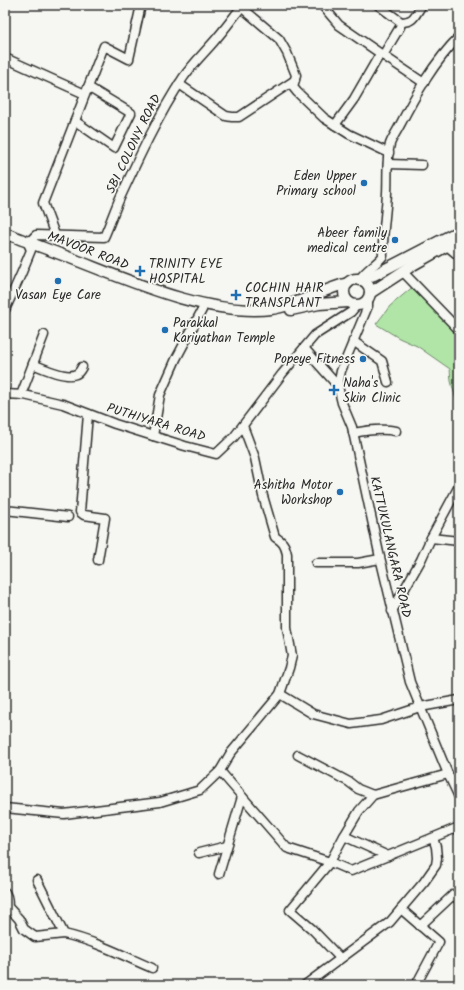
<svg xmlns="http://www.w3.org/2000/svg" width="464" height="990" font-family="Kalam,sans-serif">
<rect width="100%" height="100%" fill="#f6f6f2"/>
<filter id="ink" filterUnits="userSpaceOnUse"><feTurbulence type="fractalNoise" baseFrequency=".025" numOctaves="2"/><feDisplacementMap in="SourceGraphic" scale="8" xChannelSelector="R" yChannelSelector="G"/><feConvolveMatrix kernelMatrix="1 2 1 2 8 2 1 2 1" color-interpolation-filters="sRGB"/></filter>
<g filter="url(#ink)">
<path fill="#b1e5a7" stroke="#6e8869" d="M415 285 459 332V397L456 400 451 381 450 369 417 346 399 338 376 324 390 306Z"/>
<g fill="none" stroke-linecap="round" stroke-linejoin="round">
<g stroke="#2b2b2b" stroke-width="11">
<g id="minor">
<path d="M322 5 339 25 384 56"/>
<path d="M378 5 401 22 400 27 385 52 384 56 424 83"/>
<path d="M241 7 279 39 287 53 296 75 293 87 297 92 324 118 349 134 389 153"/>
<path d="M401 22C415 22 415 14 422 5"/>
<path d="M5 58 85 94"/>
<path d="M179 84 226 116 232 117H239L295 80"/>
<path d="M75 121 114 148 131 113 88 87"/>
<path d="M335 125 354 99 380 54"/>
<path d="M388 164 422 165"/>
<path d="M55 235 43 203 104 46 129 59 141 5"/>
<path d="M447 246 459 256"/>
<path d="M403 272 459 330"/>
<path d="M359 280C367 268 375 266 383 256 382 235 386 214 387 193 388 177 386 160 390 144 392 138 397 131 400 125 416 94 434 62 459 37"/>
<path d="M368 299V306L341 371 338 386 342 403 352 427 379 553 410 682 448 774 459 797"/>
<path d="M5 310 22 272 31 250 28 243 36 235 104 237C110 224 114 211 120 198 139 157 158 116 183 78 191 66 201 56 210 46 222 33 232 19 243 5"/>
<path d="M353 341 382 361 388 382"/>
<path d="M304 348 338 386"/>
<path d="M33 364C42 368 67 379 76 374 79 373 81 369 82 367"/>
<path d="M5 394 24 395 63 404 115 424 185 446 216 454 234 437 282 374 315 335 351 312 357 305"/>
<path d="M21 395 44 335"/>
<path d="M88 414 80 512 84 515 105 518 98 560"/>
<path d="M353 433C368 430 382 428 396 431"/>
<path d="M153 436 160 395 176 359 202 310"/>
<path d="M5 510 68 517"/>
<path d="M431 538 459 541"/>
<path d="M316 563H358L380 559"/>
<path d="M392 611 421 560 431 538 459 486"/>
<path d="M280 694 313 714 351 724 381 720 420 707 459 700"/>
<path d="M298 755 349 782 358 789 373 795 448 774"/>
<path d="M220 771 287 848 330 862 351 871 459 827"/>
<path d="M5 808 64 814 160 802 200 790 220 771 230 754 280 694 289 668 292 656 287 628V554C285 545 283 542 275 537L263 496 255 458 243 426"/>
<path d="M344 836 359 811 373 795"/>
<path d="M199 853 227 846"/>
<path d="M219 874 242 797"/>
<path d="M37 880 64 934C95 941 124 956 152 968"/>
<path d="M5 892C8 897 9 905 6 910"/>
<path d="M8 907 19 919 24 929 35 937 64 934"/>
<path d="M401 909 439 942 416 985"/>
<path d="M420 926 453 895 459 900"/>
<path d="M340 958 312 929 290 910 330 862 344 836 388 856"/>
<path d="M305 985 390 922 424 882 436 865 437 858 436 847 433 838"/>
</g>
</g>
<g stroke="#2b2b2b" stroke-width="13">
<g id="major">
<path d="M5 233C27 242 50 250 73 259 130 281 208 316 271 309 296 306 323 289 348 283"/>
<circle cx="357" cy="292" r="13"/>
<path d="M359 280 374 275 459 231"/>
<path d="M370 293 413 265 459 239"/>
<path d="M291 310 319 304 348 302"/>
</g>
</g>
<use href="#minor" stroke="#f6f6f2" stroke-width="8"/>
<use href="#major" stroke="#f6f6f2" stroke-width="10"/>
</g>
</g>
<g fill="#1f6fb2" stroke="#f6f6f2" stroke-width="1.5">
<circle cx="364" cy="183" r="4"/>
<circle cx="395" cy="240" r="4"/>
<path d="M138 265h4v4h4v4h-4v4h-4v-4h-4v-4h4z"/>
<circle cx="58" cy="281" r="4"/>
<path d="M234 289h4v4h4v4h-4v4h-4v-4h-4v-4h4z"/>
<circle cx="165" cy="330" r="4"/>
<circle cx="363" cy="359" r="4"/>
<path d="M332 384h4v4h4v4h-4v4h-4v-4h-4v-4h4z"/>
<circle cx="340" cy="492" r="4"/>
</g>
<g text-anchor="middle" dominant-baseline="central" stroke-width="3.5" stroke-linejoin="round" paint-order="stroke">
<g font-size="13" fill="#2b2b2b" stroke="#f6f6f2">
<text transform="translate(134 144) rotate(-64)">SBI COLONY ROAD</text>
<text transform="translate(88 251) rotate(21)">MAVOOR ROAD</text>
<text transform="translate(156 423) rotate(17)">PUTHIYARA ROAD</text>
<text transform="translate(390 547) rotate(77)">KATTUKULANGARA ROAD</text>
</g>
<g font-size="13" fill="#2b2b2b" stroke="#f6f6f2" text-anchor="end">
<text x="356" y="176">Eden Upper<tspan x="356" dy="15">Primary school</tspan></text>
<text x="387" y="233">Abeer family<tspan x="387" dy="15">medical centre</tspan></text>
<text x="149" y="264" text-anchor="start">TRINITY EYE<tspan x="149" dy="15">HOSPITAL</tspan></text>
<text x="245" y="288" text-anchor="start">COCHIN HAIR<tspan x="245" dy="15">TRANSPLANT</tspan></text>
<text x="58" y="295" text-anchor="middle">Vasan Eye Care</text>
<text x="173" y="323" text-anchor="start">Parakkal<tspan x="173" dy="15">Kariyathan Temple</tspan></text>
<text x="355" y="359">Popeye Fitness</text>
<text x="343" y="383" text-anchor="start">Naha's<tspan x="343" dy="15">Skin Clinic</tspan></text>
<text x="332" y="485">Ashitha Motor<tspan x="332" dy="15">Workshop</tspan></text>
</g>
</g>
<rect width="464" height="990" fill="none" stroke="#f6f6f2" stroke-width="20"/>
<rect x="10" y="10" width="444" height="970" fill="none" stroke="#2b2b2b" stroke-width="1.5" filter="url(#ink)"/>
</svg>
